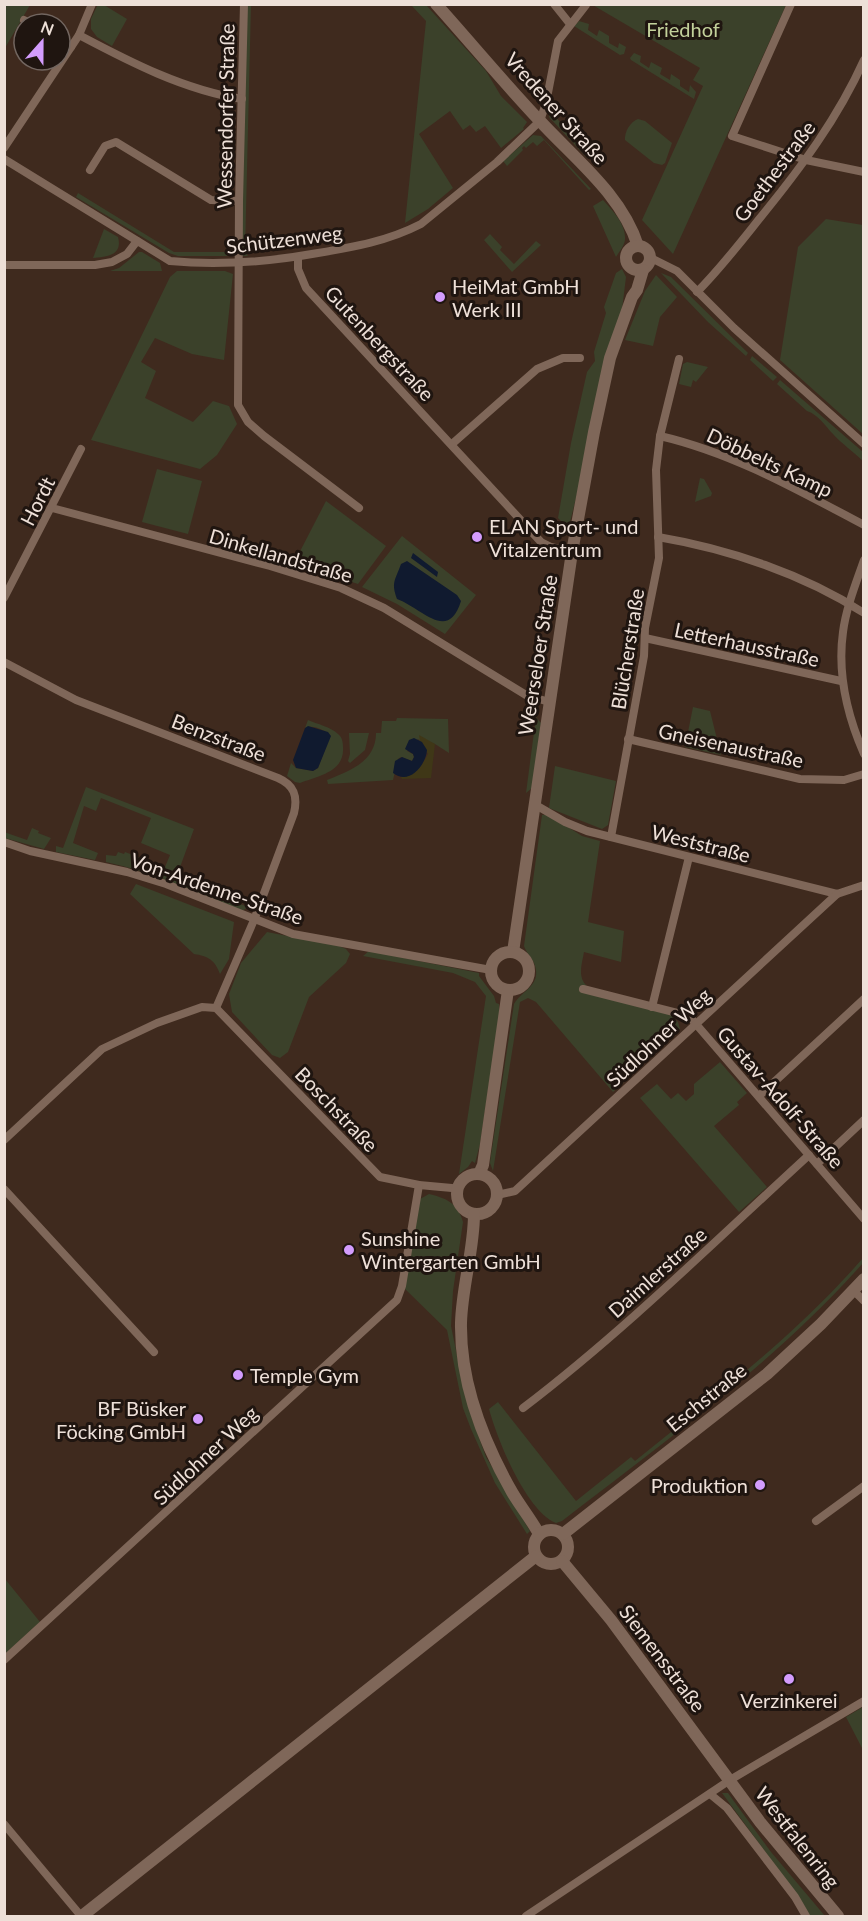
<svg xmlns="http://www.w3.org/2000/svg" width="868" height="1921" font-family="Lato,sans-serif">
<rect width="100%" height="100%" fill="#3f2a1e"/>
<g fill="#3b412a">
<path d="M98 4 104 5 127 19 112 46 97 37 91 29V19Z"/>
<path d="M251 4 245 252 248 256H242L241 252 246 5Z"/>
<path d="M591 4 786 5 673 254 642 220 703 86 693 80 700 68Z"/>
<path d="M4 5H30L5 48H4Z"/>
<path d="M411 5H426L486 71 501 96 527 122 523 128 524 129 501 148 485 126 476 132 470 125 463 130 450 111 419 134 453 188 428 209 405 223 426 21Z"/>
<path d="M579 21 589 24 588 30 597 36 599 30 609 36V43L618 48 619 43 626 47 624 54 620 55 574 26Z"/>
<path d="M634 53 641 56 640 62 649 68 651 62 662 68 660 74 670 80 671 74 680 80V86L689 92 690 85 696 92 694 99 631 60 630 58Z"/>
<path d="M552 109 559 111 555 116 577 143 582 140 593 147 587 158 549 117Z"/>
<path d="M638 119 645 121 672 143 665 163 662 165 654 163 625 140C624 132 631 121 638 119Z"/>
<path d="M533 135 541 136 591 189 589 190 544 140 537 146 533 142 526 148 524 146 522 148 523 150 507 166 503 161Z"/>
<path d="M78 193 174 252H230L227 256H178L169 253 76 197Z"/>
<path d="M603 200C612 210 626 224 625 239 625 245 619 252 616 257L593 206Z"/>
<path d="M826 219 863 225V434L780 360 798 247Z"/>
<path d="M104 229 118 237C123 255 107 257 93 258Z"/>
<path d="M490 234 502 247 500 250 514 264 536 241 541 245 512 272 484 240Z"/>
<path d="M139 252H142L160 263 162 271H110L119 268Z"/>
<path d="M622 269 626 277 621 318 570 522 564 524 558 518 571 443 587 372 595 361 594 352 606 313 604 307 616 273Z"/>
<path d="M177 271H225L233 274 224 360 192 354 155 338 141 362 156 371 145 398 193 422 213 401 229 406 237 424 217 455 200 469 91 440 170 277Z"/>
<path d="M661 273 671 277 748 353 746 356 708 322Z"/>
<path d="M656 275 677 297 660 317 653 346 625 340 645 291Z"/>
<path d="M752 356 777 377 773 381 750 360Z"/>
<path d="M687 362 708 367 696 382 693 380 691 387 679 384 683 364Z"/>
<path d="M780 380 863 452V461C854 452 842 444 833 434 825 426 819 415 807 411L777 384Z"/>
<path d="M157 469 202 481 188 534 142 522Z"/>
<path d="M700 478 704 479 712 493 711 496 695 502Z"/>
<path d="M326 501 386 546 358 584 294 563Z"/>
<path d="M402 536 476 595 445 634 397 604 362 587Z"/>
<path d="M693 707 710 711 721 755 685 747Z"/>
<path d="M536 717 541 723 532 788 526 793Z"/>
<path d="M397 718 448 719 449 753 435 744 420 738V741L418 739 407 751 413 754 414 757 412 761 401 757 398 759 393 780 328 784 327 780C349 771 376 762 376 733H381L382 721H396Z"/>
<path d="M308 720C317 724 331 727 338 734 342 737 343 742 343 747 345 772 318 776 300 783L295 782 287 776 291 763 296 768 313 771 318 768 330 736C326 730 312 724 305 728Z"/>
<path d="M349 733H369L365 750 350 763 348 761 350 754Z"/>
<path d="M555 766 616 781 608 825 602 829 597 827 549 808Z"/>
<path d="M86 787 194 829 176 878 248 907 242 911C198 893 153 872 106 862V855L116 856 118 852 124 854 125 852 165 867 170 855 141 843 151 818 101 798 96 811 84 806 73 843 98 853 95 860 56 852V846L63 848Z"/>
<path d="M542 815H549L582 836 600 841 588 922 624 931 621 962 584 952C582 964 577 977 587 986L671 1015 678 1022 680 1029 613 1092 536 1002 528 998 520 1002 493 1171 490 1163 491 1155 514 1004C522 990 543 985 534 963 531 957 526 952 524 946Z"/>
<path d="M32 828 39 831 38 833 51 838 44 849 5 838 4 832 27 840Z"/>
<path d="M136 884 234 922 229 959 220 974C215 960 208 956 194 954L130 894Z"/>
<path d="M267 932 339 946 346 949 350 954 346 963 309 997 288 1052 280 1058 272 1055 232 1012 229 994 241 963Z"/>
<path d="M369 951 479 973V976L494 996 496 1003 499 1004V1017L480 1144 475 1163 472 1161 468 1167 459 1174 486 996 475 982 453 973 363 956Z"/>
<path d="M720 1062 747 1093 737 1102 739 1105 714 1126 767 1187 739 1212 640 1098 657 1084 671 1099 678 1093 686 1101 694 1094V1084Z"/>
<path d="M429 1194C446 1198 458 1203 463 1222L453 1291 451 1326 458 1360 473 1421 486 1457 530 1531 527 1534 495 1483 471 1429 463 1408 447 1330 403 1287 420 1199Z"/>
<path d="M863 1258V1263C775 1362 667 1440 562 1521L556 1523C526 1511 497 1439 489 1409L498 1402 576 1501 631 1457 635 1461C715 1397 796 1335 863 1258Z"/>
<path d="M5 1579 40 1622 5 1654Z"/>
<path d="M863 1707V1750L846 1717Z"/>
<path d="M722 1793H728L771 1852 825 1916H807L797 1895Z"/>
</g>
<path fill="#3f3717" d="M419 735 435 744 431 778 402 779 401 777C413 777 423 764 428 754L420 741Z"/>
<g fill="#101a2f">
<path d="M413 553 438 572 437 577 411 558Z"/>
<path d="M407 561 457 595 461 601C448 643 422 608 397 599 391 582 395 581 401 564Z"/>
<path d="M308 726 328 732 331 736 318 768 313 771 296 768 293 760 305 728Z"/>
<path d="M414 738 422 742 427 750C426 765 409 786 393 773L395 761 402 757 412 761 414 757 413 754 405 749 409 740Z"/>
</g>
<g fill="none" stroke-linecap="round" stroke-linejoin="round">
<g stroke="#7f6759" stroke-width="8">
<path d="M244 4 239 201 238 405 248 422 264 436 359 508"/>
<path d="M554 4 570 24"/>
<path d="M791 4 732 136 806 160 864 172"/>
<path d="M24 20 32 24"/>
<path d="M79 35C130 62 184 90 242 99"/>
<path d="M60 40 71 47"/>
<path d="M4 148 79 35 92 4"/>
<path d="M4 159 170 261C221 266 268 262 318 253 354 247 388 241 421 224L497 162 540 121 546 103 558 41 586 5"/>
<path d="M90 170 105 146 116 142 211 200 239 201"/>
<path d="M298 257V269L306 288 541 542 551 547 572 552"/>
<path d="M651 258 677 271 734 328 864 444"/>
<path d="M4 265H95L112 262 127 254 137 241"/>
<path d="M697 292C720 269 740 243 760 218 800 169 838 118 864 60"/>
<path d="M660 436C733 453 798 490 864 525"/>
<path d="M452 444 537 369 563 358H580"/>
<path d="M52 508 270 566 341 588 384 608 526 695 549 702"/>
<path d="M658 537C729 549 803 574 864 613"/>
<path d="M864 560C856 583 846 608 843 632 837 675 847 715 864 754"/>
<path d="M4 598 81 449"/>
<path d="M645 638 841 681"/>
<path d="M4 662 76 700 278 778C294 785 298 796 294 813L254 920 216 1008"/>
<path d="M628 739 800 779 844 780 864 774"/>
<path d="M534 804 565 822 587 831 837 894 864 885"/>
<path d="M611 837 644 656 645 628 659 558 656 470 660 436 679 359"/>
<path d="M4 842 30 851 127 872 166 884 293 934 491 970"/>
<path d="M583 989 689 1016 864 1219"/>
<path d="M652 1007 689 857"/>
<path d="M759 1096 864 999"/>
<path d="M4 1140 102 1049 157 1023 202 1007 216 1008 380 1177 419 1185 452 1188 457 1190"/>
<path d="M817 1164 864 1120"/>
<path d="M4 1189 154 1352"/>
<path d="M497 1195 515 1191 837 894"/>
<path d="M854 1291 864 1301"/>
<path d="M523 1408C624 1331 715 1241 809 1155"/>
<path d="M816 1521 864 1486"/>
<path d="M4 1660 397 1300 402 1286 419 1185"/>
<path d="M710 1794 727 1808 795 1897 806 1916"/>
<path d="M4 1824 81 1916"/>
<path d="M526 1916 730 1780 864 1701"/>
</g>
<g stroke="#7f6759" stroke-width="12">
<path d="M436 4C471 43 504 83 540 121 575 159 622 195 638 246"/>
<circle cx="638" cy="258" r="12"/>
<path d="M513 952 572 552 594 432 610 358 632 297 637 290 643 270"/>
<circle cx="510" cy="971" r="19"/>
<path d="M479 1174 483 1165 508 990"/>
<circle cx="477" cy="1194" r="20"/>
<path d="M474 1214C474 1250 462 1286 461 1323 460 1381 483 1441 512 1492 520 1506 531 1519 539 1534"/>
<circle cx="551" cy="1547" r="17"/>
<path d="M563 1534 767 1374 821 1324 864 1279"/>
<path d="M562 1561 611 1620 760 1822 838 1916"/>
<path d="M82 1916 536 1556"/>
</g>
</g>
<g fill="#d39cfd" stroke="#1f1510" stroke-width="2">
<circle cx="440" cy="297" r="6"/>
<circle cx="477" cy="537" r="6"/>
<circle cx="349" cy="1250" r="6"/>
<circle cx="238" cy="1375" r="6"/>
<circle cx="198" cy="1419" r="6"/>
<circle cx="760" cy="1485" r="6"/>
<circle cx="789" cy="1679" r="6"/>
</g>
<g text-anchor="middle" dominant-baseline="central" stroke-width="6" stroke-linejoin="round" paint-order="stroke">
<g font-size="20" fill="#c3d19b" stroke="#1f1510">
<text x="683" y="29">Friedhof</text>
</g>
<g font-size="20" fill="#eee0d8" stroke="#1f1510">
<text transform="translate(557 108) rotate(48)">Vredener Straße</text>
<text transform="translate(225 116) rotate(-89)">Wessendorfer Straße</text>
<text transform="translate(774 171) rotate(-53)">Goethestraße</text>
<text transform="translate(284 239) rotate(-7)">Schützenweg</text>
<text transform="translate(380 343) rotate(47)">Gutenbergstraße</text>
<text transform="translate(770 462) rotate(25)">Döbbelts Kamp</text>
<text transform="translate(37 501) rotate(-63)">Hordt</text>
<text transform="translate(281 555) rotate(16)">Dinkellandstraße</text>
<text transform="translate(747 644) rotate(12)">Letterhausstraße</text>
<text transform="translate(627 649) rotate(-81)">Blücherstraße</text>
<text transform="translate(537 655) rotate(-81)">Weerseloer Straße</text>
<text transform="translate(219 737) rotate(21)">Benzstraße</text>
<text transform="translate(731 745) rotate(12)">Gneisenaustraße</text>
<text transform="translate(701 843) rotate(14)">Weststraße</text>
<text transform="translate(217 888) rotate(19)">Von-Ardenne-Straße</text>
<text transform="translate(658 1037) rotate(-43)">Südlohner Weg</text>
<text transform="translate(781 1097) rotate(49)">Gustav-Adolf-Straße</text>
<text transform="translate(337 1109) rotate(46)">Boschstraße</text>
<text transform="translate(657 1272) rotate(-42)">Daimlerstraße</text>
<text transform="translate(706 1397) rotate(-39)">Eschstraße</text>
<text transform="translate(205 1455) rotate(-43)">Südlohner Weg</text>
<text transform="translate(663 1658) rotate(53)">Siemensstraße</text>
<text transform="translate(798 1837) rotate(52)">Westfalenring</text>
</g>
<g font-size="20" fill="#eee0d8" stroke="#1f1510" text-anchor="start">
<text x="452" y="286">HeiMat GmbH<tspan x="452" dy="23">Werk III</tspan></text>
<text x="489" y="526">ELAN Sport- und<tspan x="489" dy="23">Vitalzentrum</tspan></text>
<text x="361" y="1238">Sunshine<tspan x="361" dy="23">Wintergarten GmbH</tspan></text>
<text x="250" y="1375">Temple Gym</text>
<text x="186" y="1408" text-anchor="end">BF Büsker<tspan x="186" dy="23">Föcking GmbH</tspan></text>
<text x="748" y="1485" text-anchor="end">Produktion</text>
<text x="789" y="1700" text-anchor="middle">Verzinkerei</text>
</g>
</g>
<rect width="868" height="1921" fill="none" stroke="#eee0d8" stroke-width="12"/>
<g transform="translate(42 42) rotate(21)"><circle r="28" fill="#1f1510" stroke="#726660" stroke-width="1.5"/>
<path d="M0-4.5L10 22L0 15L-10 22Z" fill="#d39cfd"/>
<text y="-9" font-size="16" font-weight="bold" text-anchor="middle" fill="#eee0d8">N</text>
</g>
</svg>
